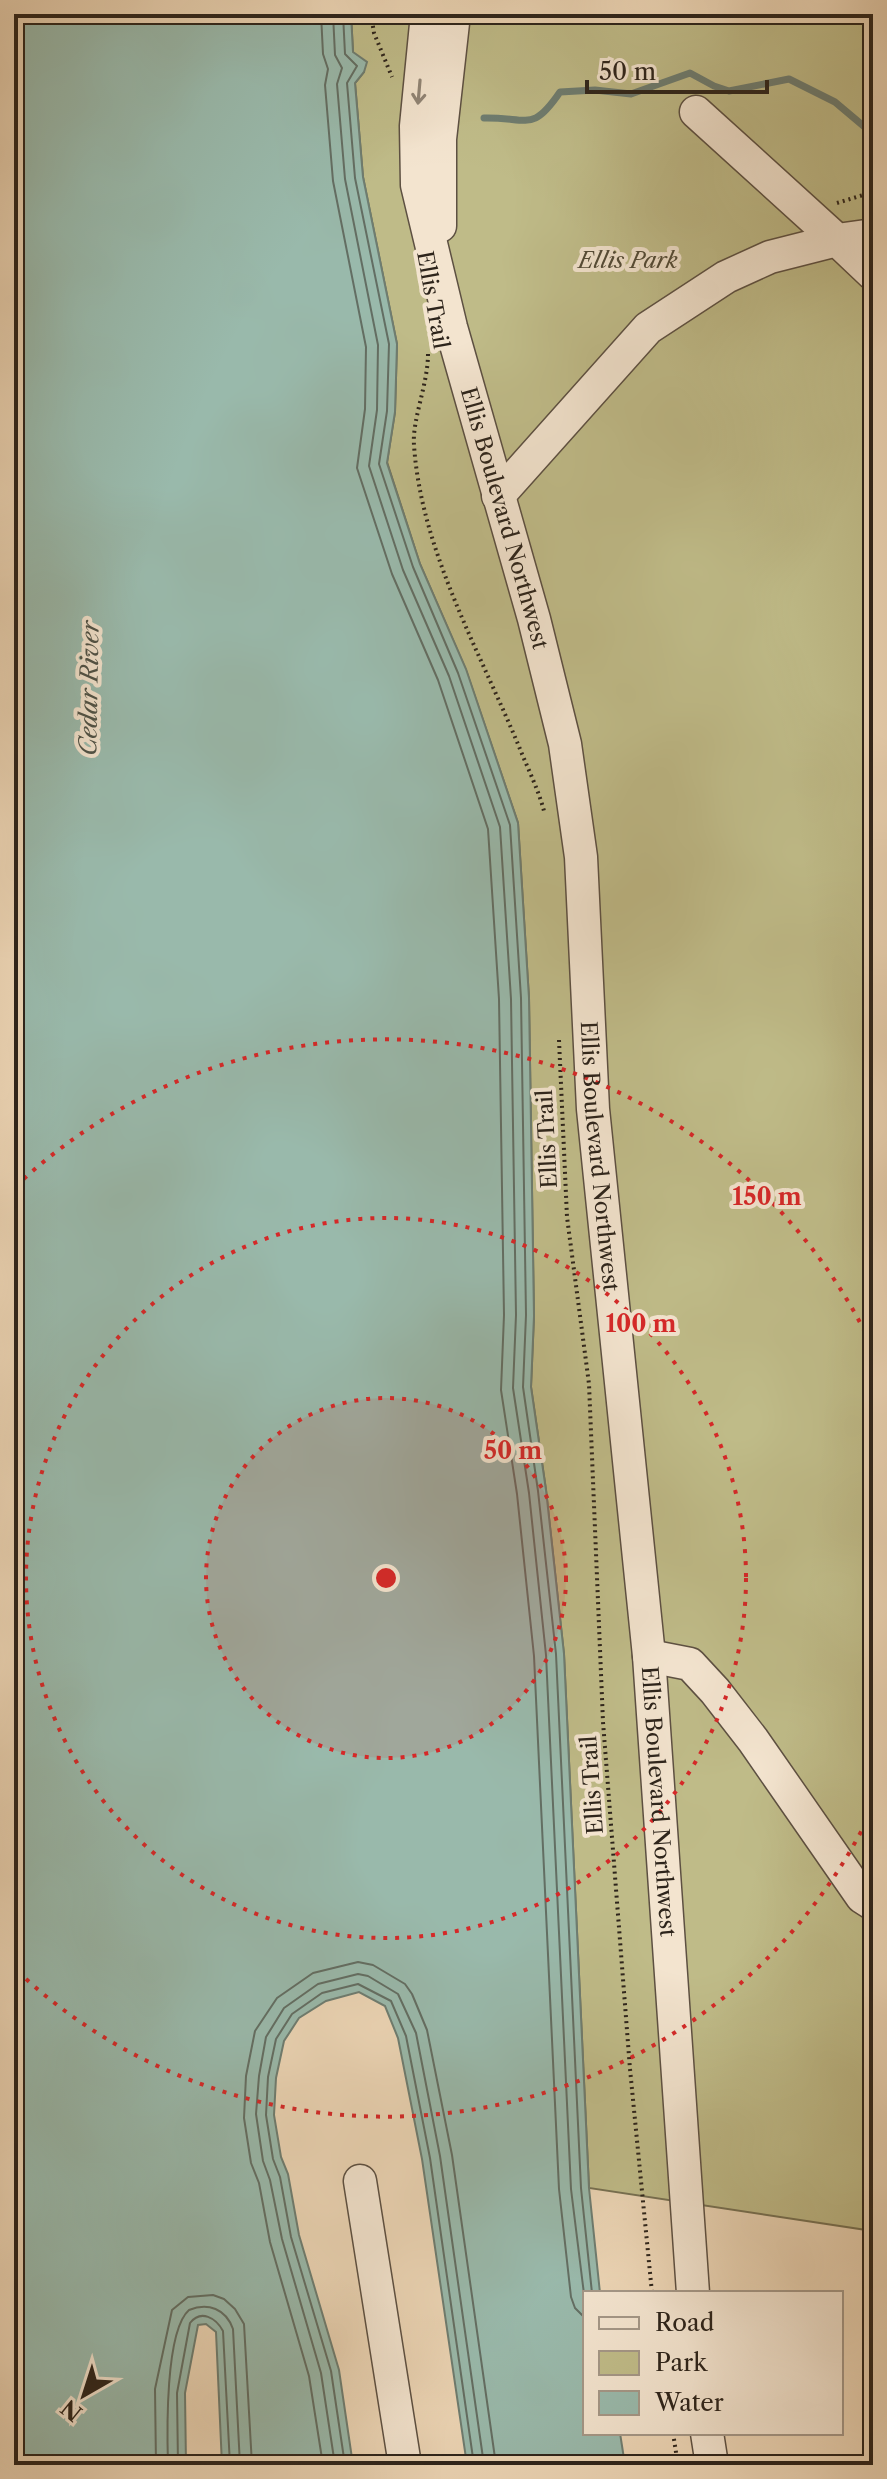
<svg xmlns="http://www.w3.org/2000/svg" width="887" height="2479" font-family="'Libre Caslon Text',serif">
<rect width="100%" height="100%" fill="#ecd5b5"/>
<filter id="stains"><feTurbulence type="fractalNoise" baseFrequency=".0025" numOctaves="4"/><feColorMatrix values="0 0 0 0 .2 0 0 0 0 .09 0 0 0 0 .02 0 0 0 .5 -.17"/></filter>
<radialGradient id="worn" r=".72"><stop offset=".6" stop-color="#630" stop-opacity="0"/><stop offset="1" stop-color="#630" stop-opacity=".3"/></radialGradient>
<path fill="#bfbb88" stroke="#767052" stroke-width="2" d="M351 14H873V2231L589 2188 564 1654 546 1490 531 1387 534 1316 529 998 518 823 466 670 420 564 387 462 395 412 397 344 363 177 355 83 364 72 353 52Z"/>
<path fill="#99b9ab" stroke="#6e7d71" stroke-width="2" d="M14 14H351L353 52 367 62 364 72 355 83 363 177 397 344 395 412 387 463 420 564 466 669 518 823 529 998 534 1316 531 1387 546 1490 564 1654 589 2188 600 2293H585V2433H620L625 2465H467L422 2159 398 2038 385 2006 359 1992 326 2001 299 2018 284 2041 276 2078 274 2115 281 2157 288 2174 299 2235 339 2370 353 2465H222L216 2332 206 2324 198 2325 185 2393 186 2465H14Z"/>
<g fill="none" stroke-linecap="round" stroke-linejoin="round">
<g stroke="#636e63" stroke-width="2">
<path d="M321 14 323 54 328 69 325 85 333 181 366 347 365 409 357 468 392 574 438 680 488 829 499 999 504 1315 501 1390 517 1494 534 1656 559 2189 571 2297 575 2308 585 2318"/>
<path d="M333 14 335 55 342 68 337 84 345 179 378 345 377 410 369 466 403 570 449 676 500 827 511 999 516 1315 513 1388 529 1493 546 1655 571 2189 585 2302"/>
<path d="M343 14 345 54 357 66 347 83 355 178 389 344 387 411 379 464 413 567 458 673 510 825 521 998 526 1315 523 1387 538 1491 556 1654 581 2188 592 2293"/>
<path d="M156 2465 155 2389 172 2310 188 2297 213 2295 224 2299 235 2309 244 2324 252 2465"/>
<path d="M168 2465C167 2433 165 2331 189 2310 208 2302 226 2309 233 2329L240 2465"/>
<path d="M178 2465 177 2393 190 2323C201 2309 216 2318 223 2331L230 2465"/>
<path d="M323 2465 309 2376 270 2242 259 2183 251 2163 244 2118 246 2076 255 2031 277 1998 313 1973 358 1962 373 1965 405 1984 412 1994 427 2030 452 2155 496 2465"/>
<path d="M335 2465 321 2373 282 2239 270 2180 263 2161 256 2114 259 2076 266 2037 284 2008 318 1984 358 1974 368 1976 398 1994 416 2033 440 2156 484 2465"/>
<path d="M345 2465 331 2371 291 2237 280 2177 273 2159 266 2115 268 2077 276 2039 292 2014 322 1993 358 1984 391 2001 406 2036 430 2158 474 2465"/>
</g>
<path stroke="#6e7d71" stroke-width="7" d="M484 118C529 117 532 133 560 92L595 90 631 94 690 73 714 86 729 91 789 79 835 102 873 134"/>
<g stroke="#5d5042" stroke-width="35">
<g id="minor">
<path id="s1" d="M427 14 416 126 417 185 451 327 534 619 565 744 581 857 593 1109 649 1656 693 2293"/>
<path d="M696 112 837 240 873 235"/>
<path d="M440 226V139L454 14"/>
<path d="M498 496 648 328 726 277 770 257 837 240 873 274"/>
<path d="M649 1656 690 1664 715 1691 753 1740 862 1897 873 1904"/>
<path d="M360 2181 405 2465"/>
<path d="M707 2433 712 2465"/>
</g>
</g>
<g stroke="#2d241b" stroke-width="4" stroke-dasharray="2 4" stroke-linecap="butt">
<path d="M371 14 374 33 392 77"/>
<path d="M372 22 401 17"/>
<path d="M837 203 873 192"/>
<path d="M428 354C428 384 412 420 414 445 421 552 482 655 522 754 530 773 539 792 544 811"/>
<path d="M559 1040 567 1217 589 1384 603 1722 630 2069 652 2293"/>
<path d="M673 2433 678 2465"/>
</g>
<use href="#minor" stroke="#f3e4cf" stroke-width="32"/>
</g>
<defs><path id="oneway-shaft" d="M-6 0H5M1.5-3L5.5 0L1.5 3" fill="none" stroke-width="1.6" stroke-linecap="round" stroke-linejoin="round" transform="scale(2)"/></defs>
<use stroke="#908475" href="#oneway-shaft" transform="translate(419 92) rotate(95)"/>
<circle cx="386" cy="1578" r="180" fill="#d62828" fill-opacity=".12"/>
<g fill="none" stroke="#d62828" stroke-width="4" stroke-dasharray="4 8">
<circle cx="386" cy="1578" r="180"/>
<circle cx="386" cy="1578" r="360"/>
<path d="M872 1810A539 539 0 0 1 15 1969M15 1187A539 539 0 0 1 872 1346"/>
</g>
<g text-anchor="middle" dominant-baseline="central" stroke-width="8" stroke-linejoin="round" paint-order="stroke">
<g font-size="22" font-style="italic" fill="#524a36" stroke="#f3e4cf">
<text x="628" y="260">Ellis Park</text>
</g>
<g font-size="22" fill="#2d241b" stroke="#f3e4cf">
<text transform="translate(433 300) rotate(80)">Ellis Trail</text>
<text stroke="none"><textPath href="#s1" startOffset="516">Ellis Boulevard Northwest</textPath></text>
<text transform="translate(547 1139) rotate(-93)">Ellis Trail</text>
<text stroke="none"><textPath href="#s1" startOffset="1164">Ellis Boulevard Northwest</textPath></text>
<text transform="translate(592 1785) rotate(-94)">Ellis Trail</text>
<text stroke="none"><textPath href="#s1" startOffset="1812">Ellis Boulevard Northwest</textPath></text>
</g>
<g font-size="24" font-style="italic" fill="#4d5146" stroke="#f3e4cf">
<text transform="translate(89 688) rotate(-89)">Cedar River</text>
</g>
</g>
<circle cx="386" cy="1578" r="12" fill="#d62828" stroke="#f3e4cf" stroke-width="4"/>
<g font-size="24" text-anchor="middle" font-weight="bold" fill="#d62828" stroke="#f3e4cf" stroke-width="8" stroke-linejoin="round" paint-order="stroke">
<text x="767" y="1205">150 m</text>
<text x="641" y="1332">100 m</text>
<text x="513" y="1459">50 m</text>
</g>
<rect width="887" height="2479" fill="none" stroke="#ecd5b5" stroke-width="48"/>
<rect x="16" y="16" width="855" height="2447" fill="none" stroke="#2d241b" stroke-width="4"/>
<rect x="24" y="24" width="839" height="2431" fill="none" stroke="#2d241b" stroke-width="2"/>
<rect x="583" y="2291" width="260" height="144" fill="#f3e4cf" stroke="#a49787" stroke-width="2"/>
<rect x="599" y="2317" width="40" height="12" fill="#f3e4cf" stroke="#a49787" stroke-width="2"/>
<text x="655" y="2331" font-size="24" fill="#2d241b">Road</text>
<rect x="599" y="2351" width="40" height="24" fill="#bfbb88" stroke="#a49787" stroke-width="2"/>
<text x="655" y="2371" font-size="24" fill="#2d241b">Park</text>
<rect x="599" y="2391" width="40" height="24" fill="#99b9ab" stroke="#a49787" stroke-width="2"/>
<text x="655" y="2411" font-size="24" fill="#2d241b">Water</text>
<g transform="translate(84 2395) rotate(219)" stroke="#f3e4cf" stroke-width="6" paint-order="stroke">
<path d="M0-6L14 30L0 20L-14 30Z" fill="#2d241b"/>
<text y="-12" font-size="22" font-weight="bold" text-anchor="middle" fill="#2d241b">N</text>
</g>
<path d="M587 80v12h180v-12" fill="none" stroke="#2d241b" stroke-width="4"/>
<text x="599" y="80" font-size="24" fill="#2d241b" stroke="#f3e4cf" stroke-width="6" paint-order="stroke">50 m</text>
<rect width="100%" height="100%" filter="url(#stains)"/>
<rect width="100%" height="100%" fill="url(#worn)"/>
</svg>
